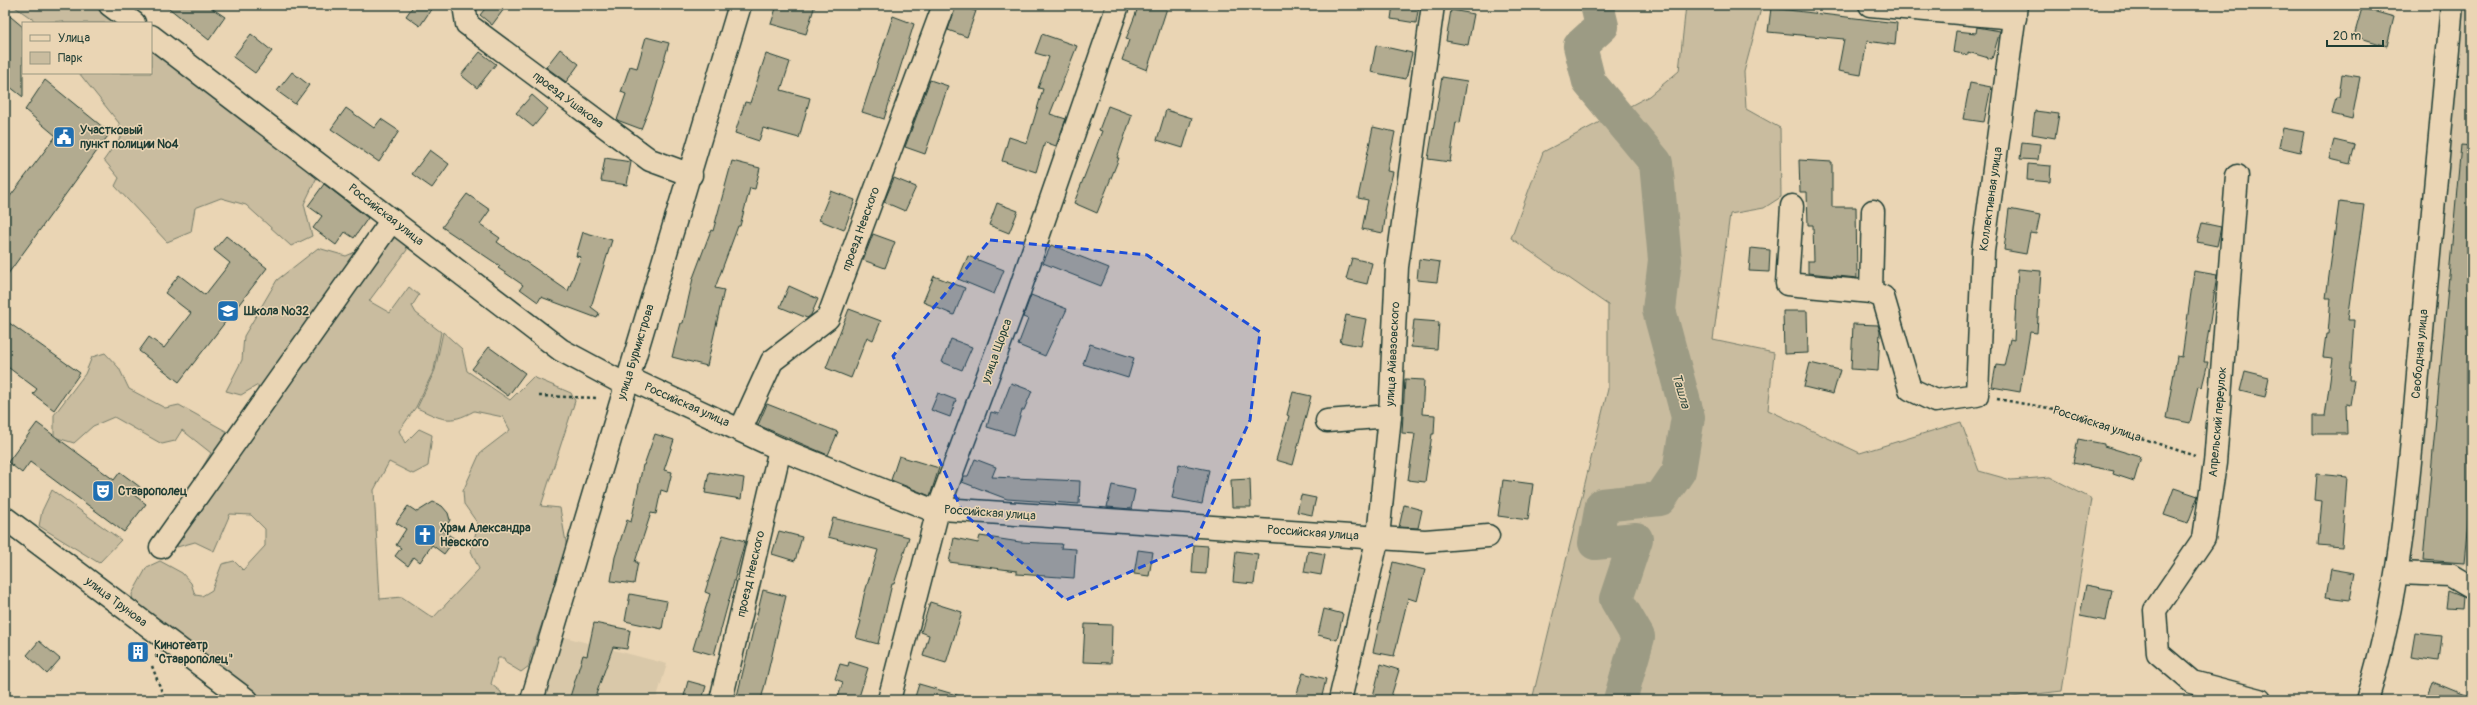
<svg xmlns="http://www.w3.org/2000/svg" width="2477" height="705" font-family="Pangolin,sans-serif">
<rect width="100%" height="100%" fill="#ead5b4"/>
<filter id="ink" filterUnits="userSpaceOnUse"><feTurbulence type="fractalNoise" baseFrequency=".025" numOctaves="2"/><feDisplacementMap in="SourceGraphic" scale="8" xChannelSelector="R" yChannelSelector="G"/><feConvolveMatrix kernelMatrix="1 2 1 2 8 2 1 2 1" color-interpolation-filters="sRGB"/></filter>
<g filter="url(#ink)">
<g fill="#d9c8a9">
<path d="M2459 5H2472V560L2458 569 2406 565Z"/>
<path d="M561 636 667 664 656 700H543Z"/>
</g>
<g fill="#c9bc9f" stroke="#747c6a">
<path d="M12 5H94L118 23H64L63 21 38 23Z"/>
<path d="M1686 5H1762L1744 72 1746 109 1780 128 1781 197 1764 208 1730 214 1713 340 1774 353 1768 410 1860 453 1961 422 1979 471 2011 480 2050 477 2092 499 2062 691 1987 700H1532L1608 389V305L1511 238 1543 152 1649 96 1679 71Z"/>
<path d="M151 48 319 173 304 204 312 236 291 246 246 205 221 198 195 208 191 232 167 242 115 186 119 178 104 160 121 136 119 123 79 73H151Z"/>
<path d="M390 237 405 239 407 250 369 301 390 313 409 287 419 295 412 306 416 313 441 332 434 370 416 407 399 431 405 443 419 429 432 435 428 466 413 474 389 462 374 490 380 599 402 597 433 618 479 569 471 551 478 524 464 504 463 491 480 453 510 430 503 417 474 411C449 425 441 419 417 408L435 370 443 332 462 349 467 371 510 400 533 377 571 393 575 401 541 506 560 508 567 548 530 659 529 666 521 672 506 663 504 658H498L491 684 501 692 503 700H264L133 603 132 594 147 567 160 561 182 573 191 583 195 595 202 596 212 590 222 564 234 561 243 570 265 546V529L251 515 230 514 214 551 195 542 177 547 183 500 211 453 182 430 175 441 162 444 114 417 93 426 74 443 54 437V415L85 374 92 357 105 353 119 368 129 389 165 408 179 405 233 435 259 423 258 385 241 395 226 391 242 360 244 336 277 280 318 248 346 256Z"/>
<path d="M52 490 121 540 99 563 39 526 42 511Z"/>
</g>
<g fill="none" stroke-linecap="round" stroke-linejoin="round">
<path stroke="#9c9b84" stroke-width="34" d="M1597 5 1602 26 1580 46 1589 82 1656 163 1665 260 1659 310 1688 417 1679 471 1660 499 1602 505 1595 543 1636 539 1616 599 1638 637 1620 700"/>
</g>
<g fill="#b2ab90" stroke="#1f3d34">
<path d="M165 5H207L225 17 209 40Z"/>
<path d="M414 5H434L420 26 406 16Z"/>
<path d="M488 5H507L492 25 480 15Z"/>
<path d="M777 5H815L806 34 771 24Z"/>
<path d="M956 5 976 11 967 37 948 30Z"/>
<path d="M1139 5H1157L1167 8 1147 70 1122 60 1129 40 1126 39Z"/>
<path d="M1393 5H1419L1416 23 1391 19Z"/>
<path d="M1771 8 1897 23 1895 45 1867 41 1861 75 1838 71 1844 39 1768 32Z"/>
<path d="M2362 8 2394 17 2387 46 2354 36Z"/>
<path d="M1451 10 1474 14 1468 45 1446 41Z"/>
<path d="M5 12 23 27V97L5 83Z"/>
<path d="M893 16 914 24 884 119 862 112Z"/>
<path d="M1977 27 2000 31 1992 59 1968 52V55L1953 52 1956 31 1976 33Z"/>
<path d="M251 34 272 51 255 73 233 57Z"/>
<path d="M1042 34 1077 46 1050 114 1066 119 1056 146 1045 142 1036 172 1002 161 1009 137 1027 143 1043 89 1038 88 1049 57 1035 53Z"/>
<path d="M646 37 669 43 652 102 641 129 617 120 626 94 621 92 630 66 637 68Z"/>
<path d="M1376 45 1412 53 1406 79 1371 72Z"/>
<path d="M560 49 579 64 566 82 546 67Z"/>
<path d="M480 52 496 64 477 88 461 75Z"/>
<path d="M766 54 790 62 781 90 810 98 799 138 763 128 759 141 735 133 745 102 750 103Z"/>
<path d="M292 72 309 85 295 104 277 91Z"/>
<path d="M2342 74 2360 77 2352 119 2332 114 2336 97H2339Z"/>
<path d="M1442 77 1467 81 1460 123 1456 122 1450 162 1428 159Z"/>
<path d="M45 80 110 133 5 278V203L56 136 25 110Z"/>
<path d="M930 80 948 86 925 154 905 147Z"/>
<path d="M1970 83 1991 87 1984 122 1963 119Z"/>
<path d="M532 95 548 109 533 127 516 113Z"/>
<path d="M1108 106 1132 115 1117 158H1119L1097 213 1074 203 1102 131 1099 130Z"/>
<path d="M346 108 374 128 381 119 399 131 379 162 331 129Z"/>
<path d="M1166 110 1192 118 1183 148 1157 140Z"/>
<path d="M2035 111 2059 114 2055 138 2032 134Z"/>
<path d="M1373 127 1395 132 1387 171 1393 172 1384 211 1386 212 1383 233 1362 229 1368 200 1358 198Z"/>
<path d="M2283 128 2304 132 2300 152 2279 147Z"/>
<path d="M2334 140 2355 145 2350 164 2329 159Z"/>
<path d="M2022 142 2040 144 2038 160 2020 159Z"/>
<path d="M2461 145 2472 146V482L2464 563 2423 560Z"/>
<path d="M430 150 449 164 432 188 412 174Z"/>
<path d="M605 158 631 162 627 185 601 181Z"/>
<path d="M1799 160 1832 162V207H1856L1857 278 1808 273V261H1814L1813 225H1808L1807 192H1800Z"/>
<path d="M732 161 760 168 755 189 750 188 740 226H738L715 288 724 290 707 366 672 357 681 323H683L693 278 711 230 713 231Z"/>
<path d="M2028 164 2051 166 2050 182 2027 180Z"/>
<path d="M894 178 916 187 905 211 884 202Z"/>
<path d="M324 184 368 218 354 238 345 232 336 245 313 228 322 216 308 206Z"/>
<path d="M831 191 855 200 844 230 819 220Z"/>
<path d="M467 194 490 210 480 224 500 238 497 242 568 291 581 257 576 256 583 232 612 240 591 307 599 313 597 318 541 297 538 302 520 289 523 285 498 268 500 266 442 227Z"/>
<path d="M2339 202 2364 205 2348 320H2354L2350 380H2354L2350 405 2346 404 2347 434H2313V416H2325L2333 358 2323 357 2326 334H2328L2331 298H2326Z"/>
<path d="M997 203 1018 211 1009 233 989 225Z"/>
<path d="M2009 209 2040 215 2036 234 2030 233 2026 254 2004 250Z"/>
<path d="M2202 223 2221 227 2217 246 2197 242Z"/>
<path d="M873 234 895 242 885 268 863 260Z"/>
<path d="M226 236 267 268 179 382 139 351 149 337 164 348 191 313 165 293 179 275 205 295 230 263 214 250Z"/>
<path d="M1051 245 1109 268 1101 286 1043 263Z"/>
<path d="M1751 248 1770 250 1769 272 1749 271Z"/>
<path d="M968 256 1004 270 994 294 958 279Z"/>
<path d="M1352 258 1372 263 1367 284 1346 279Z"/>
<path d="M1419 259 1440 262 1437 282 1417 280Z"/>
<path d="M2018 269 2041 271 2037 333 2030 332 2020 392 1992 387 1996 365 2004 366 2010 339 2014 340Z"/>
<path d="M2194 271 2217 275 2204 362H2208L2202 387 2198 386 2190 423 2166 418 2177 356 2182 357Z"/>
<path d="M934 276 965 288 954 315 923 302Z"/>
<path d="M789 286 818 299 811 315 807 318 780 307Z"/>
<path d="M1031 295 1067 309 1045 356 1018 345 1028 319 1023 317Z"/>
<path d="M849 309 881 321 873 340 867 337 851 378 826 368Z"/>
<path d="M1783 311H1807L1808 353 1784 354Z"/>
<path d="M1346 315 1366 319 1361 346 1340 342Z"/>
<path d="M5 320 80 373 54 410 33 394 37 389 5 365Z"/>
<path d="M1414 320 1439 322 1437 349 1411 347Z"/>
<path d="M1853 324 1878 325 1880 332 1878 371 1851 369Z"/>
<path d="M951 339 972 347 962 370 942 362Z"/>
<path d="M1090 344 1134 358 1128 378 1083 364Z"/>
<path d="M489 347 525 373 508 396 472 369Z"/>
<path d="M1810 363 1840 370 1833 394 1804 387Z"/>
<path d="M2245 371 2269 377 2265 397 2240 391Z"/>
<path d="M1405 379 1424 380 1422 414 1435 415 1434 434H1432L1425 482 1408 480 1415 434 1402 433Z"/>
<path d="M1011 383 1032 391 1024 410H1022L1014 435 987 427 991 412 999 414Z"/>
<path d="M1293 392 1311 396 1293 465 1276 460 1289 416 1287 415Z"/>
<path d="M938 393 956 400 950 417 931 410Z"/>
<path d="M767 404 838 432 828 455 758 425Z"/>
<path d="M37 423 114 480 120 472 140 487 134 495 146 504 124 532 30 462 22 473 8 462Z"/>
<path d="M655 434 674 440 664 470 672 472 667 492 661 490 656 514 651 513 635 562H638L634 584 611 581 615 557 627 520 631 522 643 465H644Z"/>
<path d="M2078 439 2104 444V446L2141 457 2134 481 2113 474 2114 471 2073 463Z"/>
<path d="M899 456 939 468 930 496 891 480Z"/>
<path d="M975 459 996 467 992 477 1080 481 1079 504 1007 499 962 482 964 476H968Z"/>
<path d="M1179 464 1209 470 1202 504 1172 498Z"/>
<path d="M709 472 744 478 741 499 705 493Z"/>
<path d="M2317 474 2347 477 2342 547 2318 545 2322 501 2315 500Z"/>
<path d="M1250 479 1251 507H1232L1231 480Z"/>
<path d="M1503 480 1533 484 1528 520 1498 516Z"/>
<path d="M1112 485 1135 490 1131 509 1107 507Z"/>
<path d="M2174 488 2198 496 2188 523 2164 515Z"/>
<path d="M1301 495 1316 498 1312 515 1297 512Z"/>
<path d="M433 502 442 506 448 513 450 520 443 531 455 539 444 554 432 545 420 562 414 557 408 566 395 556 401 548 396 545 406 529 396 523 408 506 417 512Z"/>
<path d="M1404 505 1422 510 1418 528 1399 527Z"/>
<path d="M833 518 909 537 894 584H892L878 644 856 638 861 621 859 620 864 595 878 550 828 537Z"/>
<path d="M779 531 802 537 795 561 772 554Z"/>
<path d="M723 535 745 541 714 655 693 649 710 594 705 592Z"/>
<path d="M980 536 1020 542 1062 544 1061 548 1076 549 1074 578 1017 574V571L949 562 954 538 978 543Z"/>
<path d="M1194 545 1208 546 1206 574 1192 573Z"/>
<path d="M1138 550 1153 552 1149 576 1134 574Z"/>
<path d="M1236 551 1258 554 1254 584 1233 582Z"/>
<path d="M1308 551 1325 554 1321 575 1304 572Z"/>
<path d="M1393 562 1425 570 1417 601 1408 598 1394 656 1373 652Z"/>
<path d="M2331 569 2355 573 2350 600 2326 597Z"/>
<path d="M2086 585 2112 590 2106 621 2080 616Z"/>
<path d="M763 590 786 596 766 680 761 700H736Z"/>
<path d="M2448 591 2463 597 2462 609 2446 608Z"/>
<path d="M630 594 667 601 662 629 625 621Z"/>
<path d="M930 602 962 612 946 663 923 656 929 635 921 632Z"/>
<path d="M1324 609 1343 614 1337 640 1318 635Z"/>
<path d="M594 623 630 630 627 649 613 647 594 700H569L583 655 587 656Z"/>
<path d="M1085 624 1112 625 1111 663 1083 662Z"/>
<path d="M2415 633 2442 636 2439 661 2411 657Z"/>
<path d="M39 641 60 659 47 674 27 655Z"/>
<path d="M849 662 868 668 858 700H837L843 682 835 679 840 664 848 666Z"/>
<path d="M1381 664 1399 670 1390 700H1372Z"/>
<path d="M1303 673 1326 679 1321 700 1296 697Z"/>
<path d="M688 681 706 686 702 700H683Z"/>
<path d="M2433 682 2472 698V700H2426Z"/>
<path d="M919 684 960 696V700H914Z"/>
</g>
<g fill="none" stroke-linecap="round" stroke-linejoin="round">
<g stroke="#1f3d34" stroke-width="25">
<g id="minor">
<path d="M110 5 134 23"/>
<path d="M464 5 467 24 650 160 691 175"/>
<path d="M1870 5 2015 18"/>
<path d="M151 36 561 350 626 385"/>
<path d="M2237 176 2215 463 2204 538 2155 610 2158 653 2192 682 2260 700"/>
<path d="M1792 206 1787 284 1871 292 1883 297 1910 389 1935 401 1977 395 1983 251 2016 5"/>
<path d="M1871 292 1873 211"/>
<path d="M628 378 780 449 927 508 1425 541 1488 536"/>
<path d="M1327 421 1390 416"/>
<path d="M741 429 772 361 828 318 944 5"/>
<path d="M5 518 247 700"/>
<path d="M161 547 392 220"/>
<path d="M2397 573 2450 575 2472 588"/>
<path d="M532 700 740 5"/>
<path d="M721 700 780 449"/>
<path d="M889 700 938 510 1019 292 1118 5"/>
<path d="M1340 700 1378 537 1390 416 1397 267 1433 5"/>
<path d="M2367 700C2401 591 2409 476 2419 363 2430 244 2441 124 2452 5"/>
</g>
</g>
<g stroke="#1f3d34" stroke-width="2.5" stroke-dasharray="3 3" stroke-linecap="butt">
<path d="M539 396 599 398"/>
<path d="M1997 399 2054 409 2195 456"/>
<path d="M152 666 165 700"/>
</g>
<use href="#minor" stroke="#ead5b4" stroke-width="22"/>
</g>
</g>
<path fill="#1d4ed8" fill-opacity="0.2" stroke="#1d4ed8" stroke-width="3" stroke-dasharray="8 5" stroke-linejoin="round" d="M990 240 1147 255 1260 332 1250 420 1194 544 1066 600 963 513 893 356Z"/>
<defs>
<g id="civic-square" transform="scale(1.15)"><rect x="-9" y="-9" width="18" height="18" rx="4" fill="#1f6fb2" stroke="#ead5b4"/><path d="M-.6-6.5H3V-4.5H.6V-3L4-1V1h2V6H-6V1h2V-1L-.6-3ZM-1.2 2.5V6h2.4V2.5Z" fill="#fff"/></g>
<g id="school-square" transform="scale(1.15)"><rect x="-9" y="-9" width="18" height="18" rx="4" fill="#1f6fb2" stroke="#ead5b4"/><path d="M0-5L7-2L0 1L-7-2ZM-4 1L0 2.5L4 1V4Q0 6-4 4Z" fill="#fff"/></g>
<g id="theatre-square" transform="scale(1.15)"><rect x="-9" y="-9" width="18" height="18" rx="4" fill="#1f6fb2" stroke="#ead5b4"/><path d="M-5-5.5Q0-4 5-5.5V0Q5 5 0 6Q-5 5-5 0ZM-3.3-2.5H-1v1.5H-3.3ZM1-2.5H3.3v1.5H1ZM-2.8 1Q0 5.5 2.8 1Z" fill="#fff"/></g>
<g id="church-square" transform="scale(1.15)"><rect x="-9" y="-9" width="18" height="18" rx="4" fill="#1f6fb2" stroke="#ead5b4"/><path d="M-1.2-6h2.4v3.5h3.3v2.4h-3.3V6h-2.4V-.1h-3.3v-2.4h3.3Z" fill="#fff"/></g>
<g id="building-square" transform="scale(1.15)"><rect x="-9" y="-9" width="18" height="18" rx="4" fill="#1f6fb2" stroke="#ead5b4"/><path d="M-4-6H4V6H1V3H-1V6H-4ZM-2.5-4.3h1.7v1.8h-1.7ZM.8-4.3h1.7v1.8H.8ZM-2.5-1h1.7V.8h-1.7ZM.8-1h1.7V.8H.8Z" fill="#fff"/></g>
</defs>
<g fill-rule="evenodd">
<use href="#civic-square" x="64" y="137"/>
<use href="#school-square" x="228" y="311"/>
<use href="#theatre-square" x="103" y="491"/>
<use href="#church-square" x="425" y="535"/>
<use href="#building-square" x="138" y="652"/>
</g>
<g text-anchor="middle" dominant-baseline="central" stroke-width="3" stroke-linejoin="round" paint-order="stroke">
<g font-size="12" fill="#1f3d34" stroke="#ead5b4">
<text transform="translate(568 100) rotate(37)">проезд Ушакова</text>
<text transform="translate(1991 199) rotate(-82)">Коллективная улица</text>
<text transform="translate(386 215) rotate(38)">Российская улица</text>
<text transform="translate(861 229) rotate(-70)">проезд Невского</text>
<text transform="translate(997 351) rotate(-70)">улица Щорса</text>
<text transform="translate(636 352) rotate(-73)">улица Бурмистрова</text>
<text transform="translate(1393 354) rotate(-87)">улица Айвазовского</text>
<text transform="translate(2420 354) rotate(-85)">Свободная улица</text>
<text transform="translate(687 405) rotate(24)">Российская улица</text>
<text transform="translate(2218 422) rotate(-85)">Апрельский переулок</text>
<text transform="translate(2097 424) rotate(18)">Российская улица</text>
<text transform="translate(990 513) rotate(4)">Российская улица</text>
<text transform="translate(1313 533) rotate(4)">Российская улица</text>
<text transform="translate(751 574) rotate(-77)">проезд Невского</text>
<text transform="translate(116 602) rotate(37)">улица Трунова</text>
</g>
<g font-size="12" font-weight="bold" fill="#1f3d34" stroke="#ead5b4" text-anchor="start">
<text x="80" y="130">Участковый<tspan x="80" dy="14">пункт полиции №4</tspan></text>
<text x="244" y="311">Школа №32</text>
<text x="118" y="491">Ставрополец</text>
<text x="440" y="528">Храм Александра<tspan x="440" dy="14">Невского</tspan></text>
<text x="154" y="645">Кинотеатр<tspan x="154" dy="14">"Ставрополец"</tspan></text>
</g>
<g font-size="13" font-style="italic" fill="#324b40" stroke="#ead5b4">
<text transform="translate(1681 391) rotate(74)">Ташла</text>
</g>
</g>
<rect width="2477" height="705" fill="none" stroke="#ead5b4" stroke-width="20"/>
<rect x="10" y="10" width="2457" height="685" fill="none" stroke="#1f3d34" stroke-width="1.5" filter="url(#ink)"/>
<rect x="22" y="22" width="130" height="52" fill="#ead5b4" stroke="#999881"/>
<rect x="30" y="35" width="20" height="6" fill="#ead5b4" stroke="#999881"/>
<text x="58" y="42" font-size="12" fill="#1f3d34">Улица</text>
<rect x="30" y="52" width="20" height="12" fill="#c9bc9f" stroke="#999881"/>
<text x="58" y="62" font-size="12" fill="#1f3d34">Парк</text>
<path d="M2327 40v6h56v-6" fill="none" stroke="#1f3d34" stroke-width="2"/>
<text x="2333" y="40" font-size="12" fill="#1f3d34" stroke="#ead5b4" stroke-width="3" paint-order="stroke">20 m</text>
</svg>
